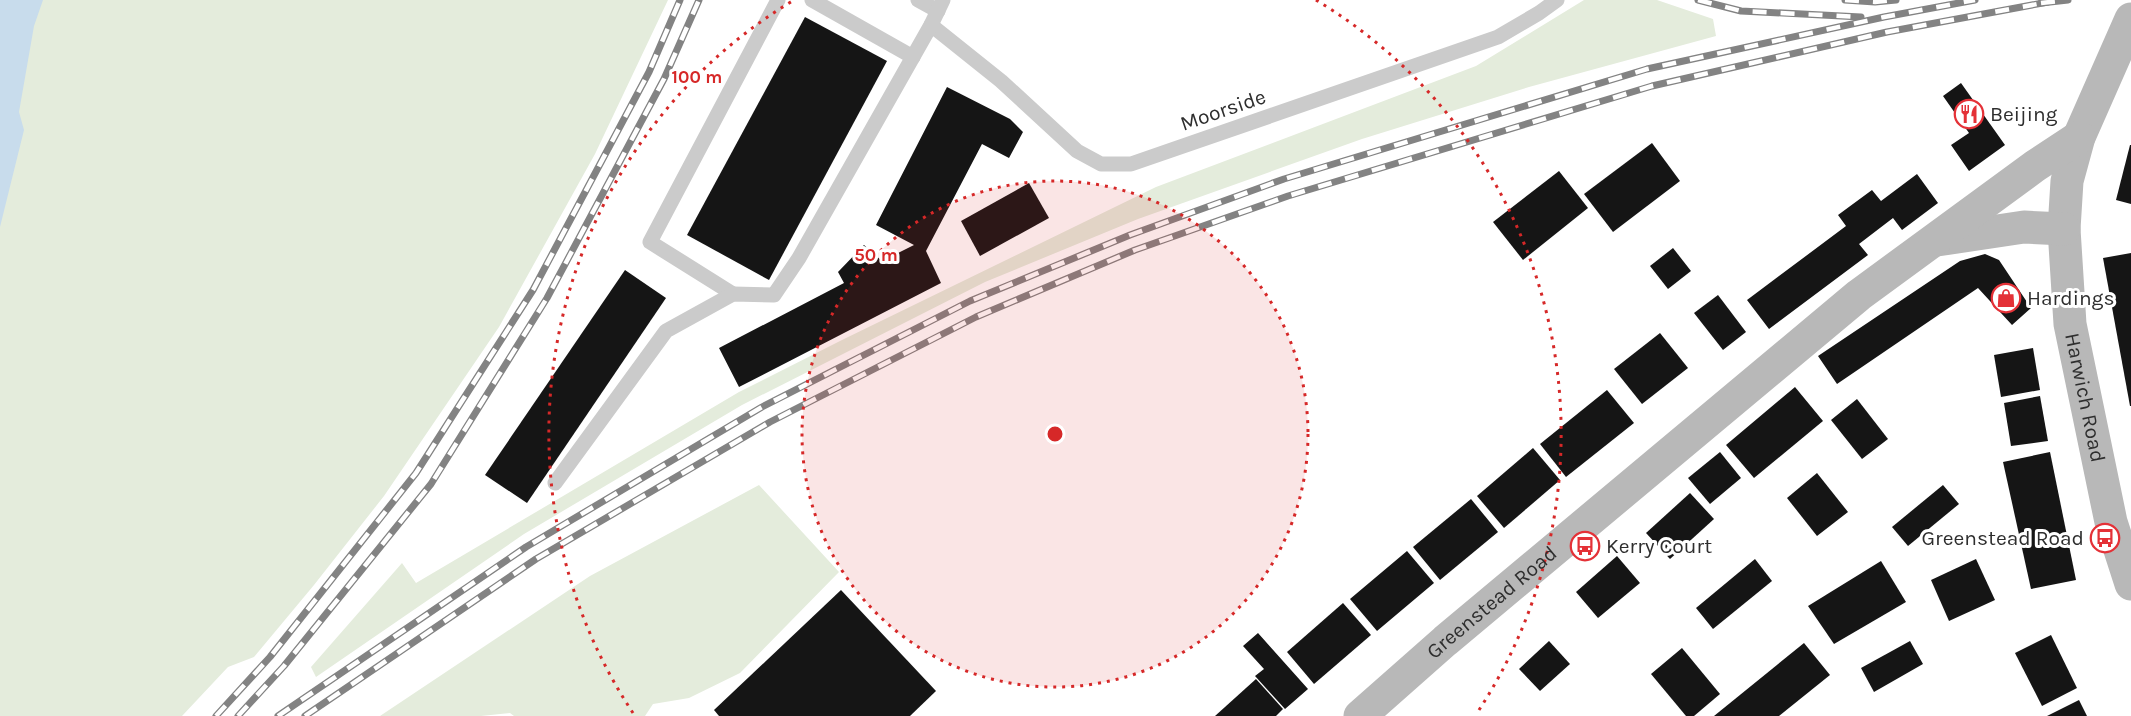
<svg xmlns="http://www.w3.org/2000/svg" width="2131" height="716" font-family="Karla,sans-serif">
<rect width="100%" height="100%" fill="#fff"/>
<g fill="#e4ecdc">
<path d="M22 0H668L595 154 499 327 384 496 314 585 254 657 228 667 182 716H0V71Z"/>
<path d="M1584 0H1657L1713 19 1716 36 1529 87 1362 139 1138 219 985 282 742 405 524 534 316 677 311 667 402 563 416 583 739 392 842 340 1156 187 1476 66Z"/>
<path d="M759 485 839 572 740 673 689 698 653 704 645 716H514L510 713 481 716H380L590 576Z"/>
</g>
<path fill="#c8dcec" d="M0 0H43L34 26 19 112 24 130 0 227Z"/>
<g fill="#151515">
<path d="M805 17 887 61 769 280 687 235Z"/>
<path d="M1961 83 2005 145 1969 171 1951 145 1969 133 1943 96Z"/>
<path d="M947 87 1010 119 1023 132 1009 158 982 144 926 251 941 283 739 387 719 348 844 283 838 272 864 245 882 261 914 245 876 225Z"/>
<path d="M1652 143 1680 181 1613 232 1584 194Z"/>
<path d="M2130 145H2131V204L2116 200Z"/>
<path d="M1559 171 1588 208 1523 260 1493 222Z"/>
<path d="M1917 174 1938 203 1902 230 1893 218 1859 244 1868 255 1769 329 1747 300 1846 226 1838 215 1872 190 1881 201Z"/>
<path d="M1029 183 1049 218 980 256 961 221Z"/>
<path d="M1673 248 1691 271 1668 289 1650 266Z"/>
<path d="M2131 253V406H2130L2103 258Z"/>
<path d="M1985 254 1999 260 2031 308 2012 325 1978 288 1837 384 1818 356 1960 261Z"/>
<path d="M625 270 666 298 527 503 485 475Z"/>
<path d="M1718 295 1746 332 1723 350 1694 313Z"/>
<path d="M1660 333 1688 368 1642 404 1614 369Z"/>
<path d="M2033 348 2040 390 2001 397 1994 355Z"/>
<path d="M1795 387 1823 421 1754 478 1726 445Z"/>
<path d="M1607 390 1634 423 1566 477 1540 444Z"/>
<path d="M2040 396 2048 441 2011 446 2004 403Z"/>
<path d="M1857 399 1888 439 1862 459 1831 420Z"/>
<path d="M1533 448 1560 480 1504 528 1477 496Z"/>
<path d="M1720 452 1741 478 1710 504 1688 478Z"/>
<path d="M2050 452 2076 580 2031 589 2003 462Z"/>
<path d="M1817 473 1848 512 1817 536 1787 498Z"/>
<path d="M1943 485 1959 504 1908 546 1892 527Z"/>
<path d="M1690 493 1714 519 1670 559 1646 533Z"/>
<path d="M1471 499 1498 532 1440 580 1413 547Z"/>
<path d="M1407 551 1434 583 1377 631 1350 599Z"/>
<path d="M1617 556 1640 583 1598 618 1576 592Z"/>
<path d="M1755 559 1772 581 1713 629 1696 608Z"/>
<path d="M1976 559 1995 600 1949 621 1931 580Z"/>
<path d="M1881 561 1906 602 1834 644 1808 606Z"/>
<path d="M841 590 936 691 910 716H719L714 710Z"/>
<path d="M1343 603 1371 635 1314 684 1287 652Z"/>
<path d="M1258 633 1308 689 1285 709 1255 676 1264 669 1243 646Z"/>
<path d="M2051 635 2077 688 2042 706 2015 653Z"/>
<path d="M1549 641 1570 664 1540 691 1519 669Z"/>
<path d="M1910 641 1923 664 1874 692 1861 668Z"/>
<path d="M1804 643 1830 675 1779 716H1714Z"/>
<path d="M1682 648 1720 694 1694 716H1686L1651 674Z"/>
<path d="M1256 679 1283 709 1276 716H1215Z"/>
<path d="M2079 700 2087 716H2047Z"/>
</g>
<g fill="none" stroke-linecap="round" stroke-linejoin="round">
<g stroke="#cbcbcb" stroke-width="15">
<path d="M812 0 913 57"/>
<path d="M918 0 938 11"/>
<path d="M931 25 1001 81 1077 151 1101 164H1131L1498 37 1539 13 1557 0"/>
<path d="M733 294 650 242 778 0"/>
<path d="M555 483 666 331 733 294 774 295 799 258 931 25 943 0"/>
</g>
<g stroke="#b8b8b8" stroke-width="33">
<path id="s1" d="M2131 19 2079 137 2067 181 2064 229 2070 324 2111 522 2131 584"/>
<path d="M1937 240 2024 227 2064 229"/>
<path id="s2" d="M1360 716 1445 641 1859 295 2035 166 2079 137"/>
</g>
<g stroke="#838383" stroke-width="7">
<g id="rail">
<path d="M1698 0 1741 11 1861 17"/>
<path d="M1845 0 1875 2 1896 0"/>
<path d="M2041 3 2068 0"/>
<path d="M216 716 270 657 416 473 533 290 649 72 680 0"/>
<path d="M238 716 284 666 431 484 547 298 664 79 699 0"/>
<path d="M278 716 526 547 762 407 970 301 1130 235 1284 179 1647 69 1884 17 1975 0"/>
<path d="M305 716 536 559 770 422 976 317 1135 250 1288 196 1652 86 1887 32 2048 2"/>
</g>
</g>
<use href="#rail" stroke="#fff" stroke-width="4.5" stroke-dasharray="14" stroke-linecap="butt"/>
</g>
<circle cx="1055" cy="434" r="253" fill="#d62828" fill-opacity=".12"/>
<g fill="none" stroke="#d62828" stroke-width="3" stroke-dasharray="3 6">
<circle cx="1055" cy="434" r="253"/>
<path d="M633 713A506 506 0 0 1 794 0M1316 0A506 506 0 0 1 1477 713"/>
</g>
<defs>
<g id="restaurant-ring" transform="scale(1.5)"><circle r="9.5" fill="#fff" stroke="#e43137" stroke-width="1.5"/><path d="M-5-6h1v4h1v-4h1v4h1v-4h1v5L-1.5 .5V6h-2V.5L-5-1ZM5-6V6H3V1.5H1.5Q1.5-4 5-6Z" fill="#e43137"/></g>
<g id="shop-ring" transform="scale(1.5)"><circle r="9.5" fill="#fff" stroke="#e43137" stroke-width="1.5"/><path d="M-5-2.5h2.3a2.7 3.5 0 0 1 5.4 0H5L5.5 6h-11ZM-1.5-2.5h3a1.5 2.3 0 0 0-3 0Z" fill="#e43137"/></g>
<g id="bus-ring" transform="scale(1.5)"><circle r="9.5" fill="#fff" stroke="#e43137" stroke-width="1.5"/><path d="M-5-6H5V4H4V6H2V4H-2V6H-4V4H-5ZM-3.5-4V0h7V-4ZM-3.5 1.2v1.5H-2V1.2ZM2 1.2v1.5H3.5V1.2Z" fill="#e43137"/></g>
</defs>
<g fill-rule="evenodd">
<use href="#restaurant-ring" x="1969" y="114"/>
<use href="#shop-ring" x="2006" y="298"/>
<use href="#bus-ring" x="2105" y="538"/>
<use href="#bus-ring" x="1585" y="546"/>
</g>
<g text-anchor="middle" dominant-baseline="central" stroke-width="6" stroke-linejoin="round" paint-order="stroke">
<g font-size="21" fill="#2e2e2e" stroke="#fff">
<text transform="translate(1223 110) rotate(-19)">Moorside</text>
<text stroke="none"><textPath href="#s1" startOffset="393">Harwich Road</textPath></text>
<text stroke="none"><textPath href="#s2" startOffset="174">Greenstead Road</textPath></text>
</g>
<g font-size="21" fill="#2e2e2e" stroke="#fff" text-anchor="start">
<text x="1990" y="114">Beijing</text>
<text x="2027" y="298">Hardings</text>
<text x="2084" y="538" text-anchor="end">Greenstead Road</text>
<text x="1606" y="546">Kerry Court</text>
</g>
</g>
<circle cx="1055" cy="434" r="9" fill="#d62828" stroke="#fff" stroke-width="3"/>
<g font-size="18" text-anchor="middle" font-weight="bold" fill="#d62828" stroke="#fff" stroke-width="6" stroke-linejoin="round" paint-order="stroke">
<text x="697" y="83">100 m</text>
<text x="876" y="261">50 m</text>
</g>
</svg>
